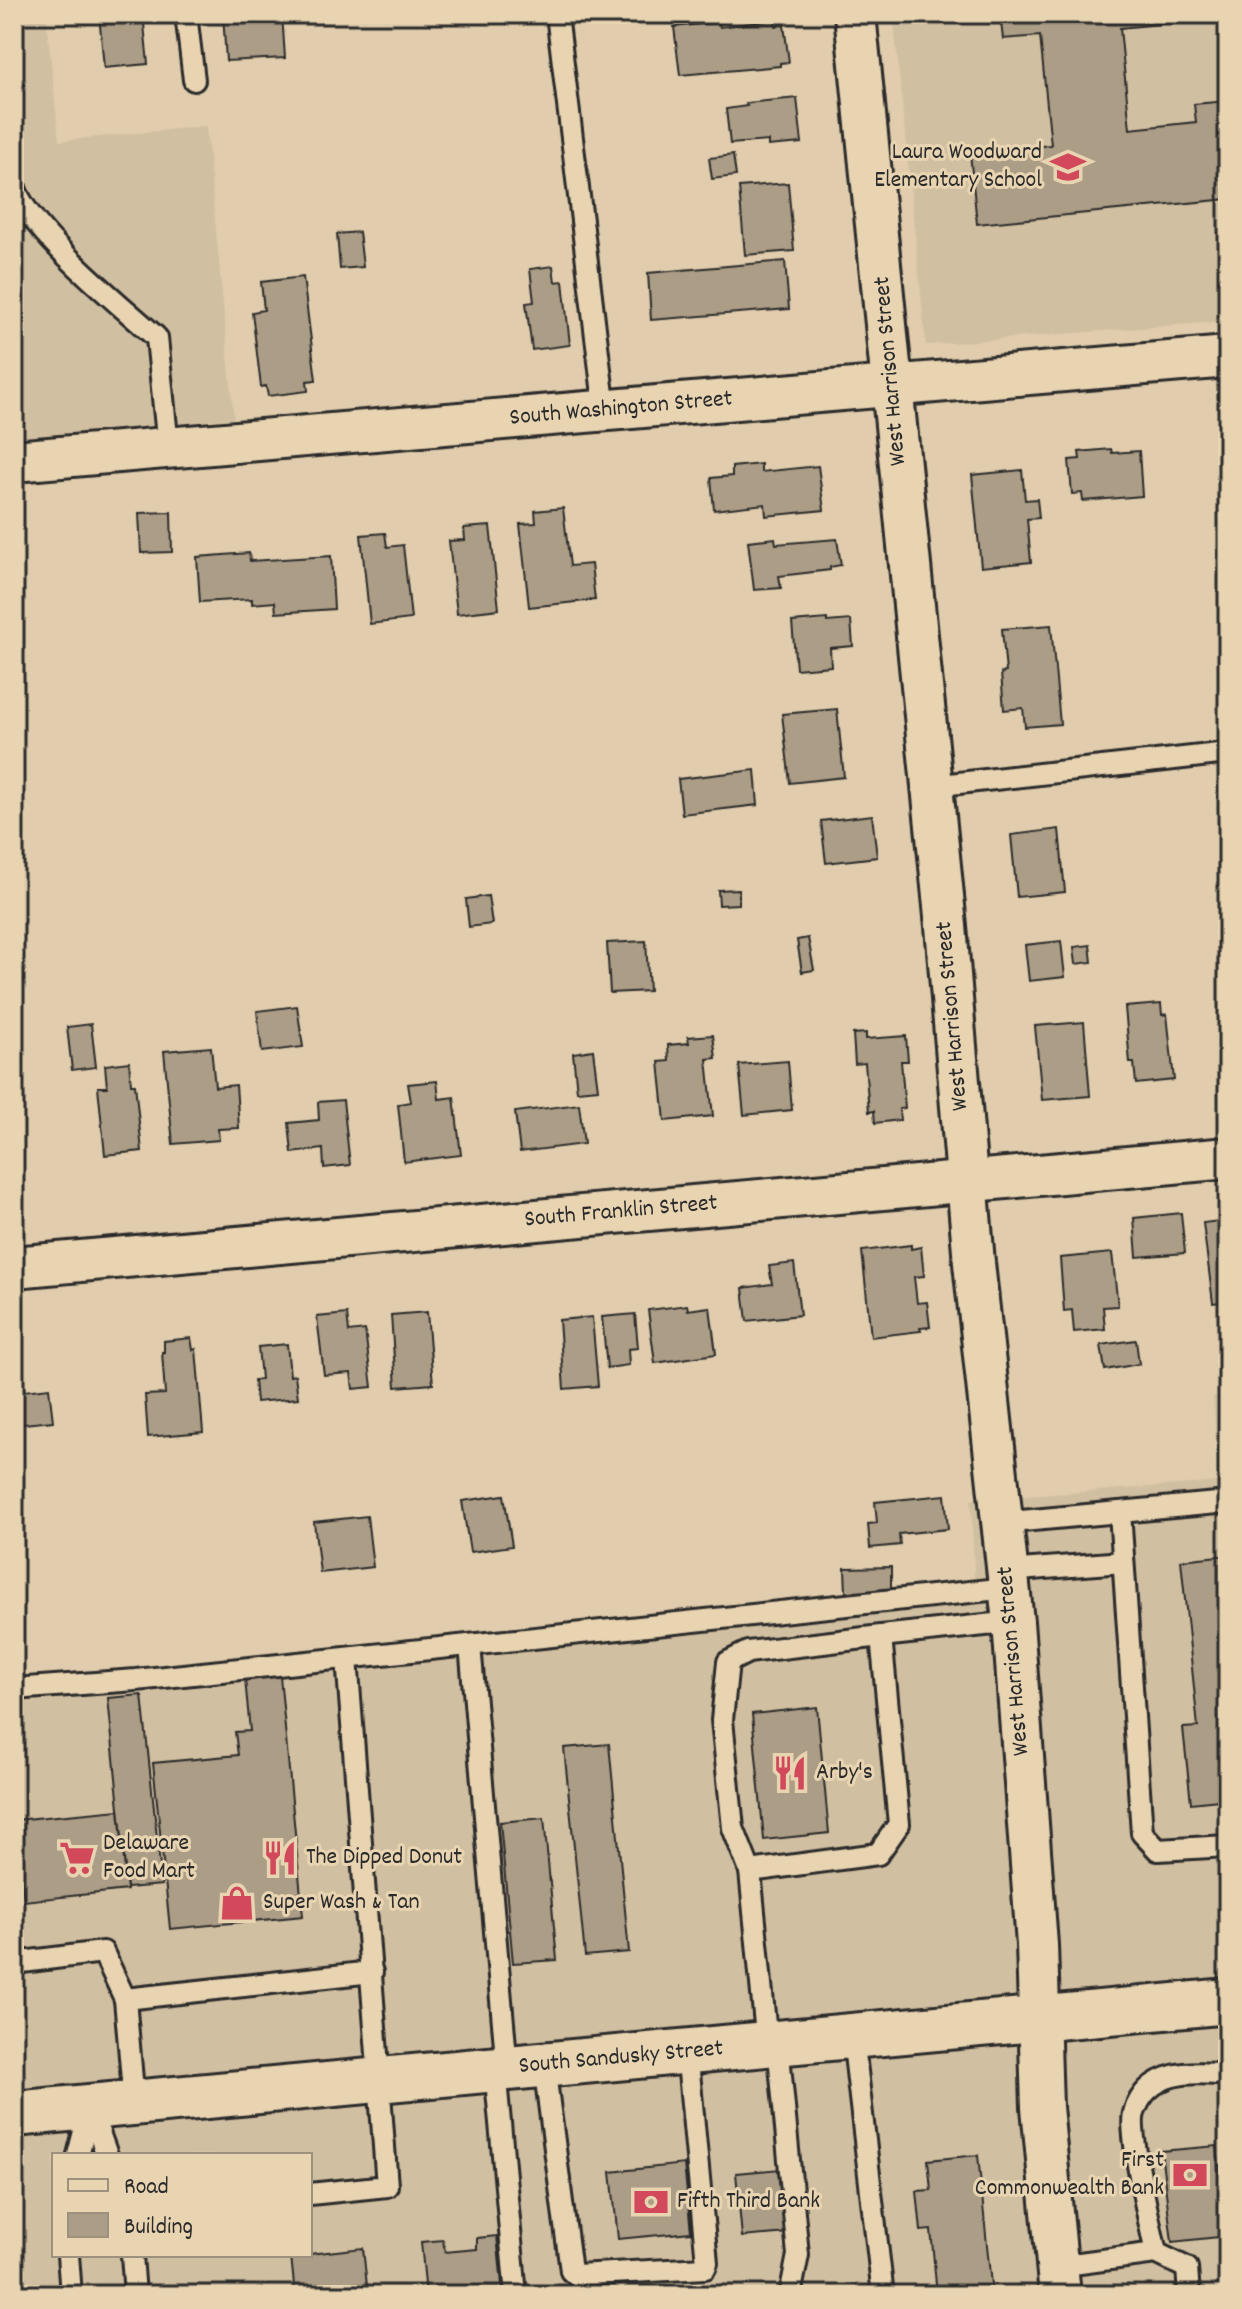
<svg xmlns="http://www.w3.org/2000/svg" width="1242" height="2309" font-family="Dekko,sans-serif">
<rect width="100%" height="100%" fill="#e1cdad"/>
<filter id="ink" filterUnits="userSpaceOnUse"><feTurbulence type="fractalNoise" baseFrequency=".0125" numOctaves="2"/><feDisplacementMap in="SourceGraphic" scale="16" xChannelSelector="R" yChannelSelector="G"/><feConvolveMatrix kernelMatrix="1 2 1 2 8 2 1 2 1" color-interpolation-filters="sRGB"/></filter>
<g filter="url(#ink)">
<g fill="#d1bfa1" fill-rule="evenodd">
<path d="M14 14H46L59 141 206 126 234 418 14 440Z"/>
<path d="M893 14H1228V321L926 345Z"/>
<path d="M1228 1395V2295H14V1680L975 1591 971 1500 1218 1482 1213 1396ZM54 2155H310V2255H54Z"/>
</g>
<g fill="#ac9d86" stroke="#2b2b2b" stroke-width="2">
<path d="M99 14H143L148 64 104 68Z"/>
<path d="M223 14H282L285 58 226 61Z"/>
<path d="M1000 14H1228V24L1221 18 1120 28 1130 129 1196 122 1194 104 1228 101V199L977 224 970 153 1051 145 1040 36 1003 39Z"/>
<path d="M775 20 776 26 784 25 789 62 780 63V66L680 75 674 27 719 22 720 27Z"/>
<path d="M797 98 802 143 768 146V141L730 144 726 109 747 106 746 103Z"/>
<path d="M733 155 736 176 712 179 709 158Z"/>
<path d="M788 183 794 251 745 255 739 187Z"/>
<path d="M359 232 363 267 340 269 337 234Z"/>
<path d="M785 261 789 309 651 320 648 273Z"/>
<path d="M553 266 555 282 563 281 570 345 532 350 526 303 534 302 530 269Z"/>
<path d="M303 277 316 380 307 381 308 391 268 396 266 386 261 387 252 312 264 310 261 282Z"/>
<path d="M14 313 22 382H14Z"/>
<path d="M1111 449 1112 453 1139 451 1142 496 1083 501 1082 493 1072 494 1069 460 1080 459 1079 452Z"/>
<path d="M761 464V472L818 466 824 510 766 516 765 504 714 510 711 478 732 476V467Z"/>
<path d="M1022 470 1025 500 1037 499 1039 518 1027 519 1031 562 981 567 972 475Z"/>
<path d="M563 508 570 566 591 564 595 600 529 607 520 524 536 523 535 511Z"/>
<path d="M171 512 172 552 141 553 139 513Z"/>
<path d="M490 526 499 609 457 614 449 541 465 540 464 528Z"/>
<path d="M385 533 387 547 403 545 411 619 370 624 361 535Z"/>
<path d="M775 538 776 544 837 539 841 565 830 567V570L779 576 781 588 754 590 748 541Z"/>
<path d="M249 553 250 561 331 556 334 609 276 613 275 602 252 604V599L200 602 197 557Z"/>
<path d="M827 619V622L851 620 853 646 830 648 831 666 796 669 792 622Z"/>
<path d="M1051 625 1060 724 1025 727 1023 708 1004 710 1001 673 1006 672 1002 629Z"/>
<path d="M837 709 844 777 790 783 782 714Z"/>
<path d="M755 770 758 805 682 814 678 779Z"/>
<path d="M872 815 877 857 826 863 821 821Z"/>
<path d="M1059 829 1065 892 1017 897 1011 835Z"/>
<path d="M739 889V904L719 905 718 890Z"/>
<path d="M488 896 492 924 469 927 466 899Z"/>
<path d="M808 938 814 970 802 972 797 940Z"/>
<path d="M646 941 649 991 610 993 607 943Z"/>
<path d="M1061 941 1065 977 1029 981 1025 945Z"/>
<path d="M1090 945 1092 962 1076 964 1074 947Z"/>
<path d="M1161 1004 1162 1015 1167 1014 1174 1080 1136 1084 1134 1063H1130L1125 1007Z"/>
<path d="M297 1006 303 1047 262 1052 257 1011Z"/>
<path d="M1084 1022 1090 1096 1042 1100 1035 1026Z"/>
<path d="M91 1024 96 1067 72 1070 67 1027Z"/>
<path d="M866 1033V1039L906 1036 908 1061H901L905 1108 899 1109 900 1120 875 1123 874 1111 869 1112 865 1063 855 1064 853 1034Z"/>
<path d="M713 1035 716 1058 707 1059 713 1116 665 1121 659 1062 669 1061 668 1045 689 1043 688 1037Z"/>
<path d="M211 1047 215 1087 236 1085 239 1128 218 1129 219 1140 173 1144 164 1051Z"/>
<path d="M593 1050 598 1089 577 1091 573 1053Z"/>
<path d="M788 1061 792 1110 744 1115 739 1065Z"/>
<path d="M129 1062 131 1084H135L142 1151 105 1155 98 1087H107L105 1065Z"/>
<path d="M437 1081 439 1099 454 1097 461 1155 404 1162 398 1104 411 1102 408 1084Z"/>
<path d="M343 1100 350 1165 324 1168 323 1149 292 1153 289 1123 319 1120 318 1102Z"/>
<path d="M579 1104 584 1144 520 1152 515 1112Z"/>
<path d="M1181 1213 1185 1253 1137 1257 1134 1218Z"/>
<path d="M1228 1220V1301L1213 1303 1203 1223Z"/>
<path d="M911 1245V1249L921 1247 924 1276 914 1277 917 1303 927 1302 930 1327 920 1328 921 1331 871 1337 862 1251Z"/>
<path d="M1112 1253 1118 1306 1103 1307 1105 1329 1074 1332 1072 1310 1064 1311 1060 1258Z"/>
<path d="M794 1263 800 1315 747 1321 743 1288 772 1284 769 1266Z"/>
<path d="M687 1305 688 1310 710 1307 716 1354 655 1363 648 1310Z"/>
<path d="M427 1312 433 1384 396 1387 391 1315Z"/>
<path d="M347 1314 349 1332 365 1330 372 1387 353 1389 351 1373 324 1375 317 1317Z"/>
<path d="M635 1314 638 1348 628 1349 629 1365 607 1368 602 1317Z"/>
<path d="M592 1317 598 1386 564 1389 559 1320Z"/>
<path d="M191 1338 193 1350 196 1349 203 1432 148 1437 145 1395 165 1394 162 1352H164V1341Z"/>
<path d="M1136 1340 1139 1364 1105 1370 1101 1345Z"/>
<path d="M287 1344 290 1376 295 1375 298 1398 256 1402 254 1380 261 1379 258 1347Z"/>
<path d="M14 1348H19L24 1391 49 1388 53 1421 14 1425Z"/>
<path d="M504 1495 512 1546 470 1552 462 1501Z"/>
<path d="M945 1495 948 1529 899 1534 900 1545 870 1548 868 1524 877 1523 875 1502Z"/>
<path d="M367 1516 373 1567 320 1573 314 1522Z"/>
<path d="M1228 1555V1799L1191 1803 1183 1728 1198 1727 1181 1560Z"/>
<path d="M891 1567V1592L846 1593 845 1568Z"/>
<path d="M280 1676 303 1916 170 1929 153 1763 238 1755 235 1732 250 1731 245 1679Z"/>
<path d="M142 1695 162 1885 127 1888 108 1698Z"/>
<path d="M817 1707 829 1833 764 1840 752 1714Z"/>
<path d="M609 1744 629 1952 585 1956 564 1748Z"/>
<path d="M119 1810 127 1890 24 1901 15 1820Z"/>
<path d="M544 1818 557 1960 513 1963 500 1822Z"/>
<path d="M1217 2146 1222 2195 1228 2194V2236L1172 2242 1161 2151Z"/>
<path d="M978 2155 992 2295H937L931 2230 921 2231 917 2191 931 2190 928 2160Z"/>
<path d="M684 2164 691 2232 618 2239 611 2172Z"/>
<path d="M781 2169 788 2233 742 2237 736 2173Z"/>
<path d="M497 2236 503 2295H426L421 2242 443 2240 445 2252 477 2249V2238Z"/>
<path d="M363 2248 368 2295H295L291 2256Z"/>
</g>
<g fill="none" stroke-linecap="round" stroke-linejoin="round">
<g stroke="#2b2b2b" stroke-width="26">
<g id="lane">
<path d="M186 14 194 80"/>
<path d="M557 14 605 411"/>
<path d="M14 185C27 230 120 304 157 338L168 447"/>
<path d="M932 786 1228 753"/>
<path d="M1120 1512 1142 1833 1158 1850 1228 1846"/>
<path d="M1000 1523 1228 1502"/>
<path d="M1006 1571 1123 1562"/>
<path d="M470 1645 507 2069"/>
<path d="M14 1689 136 1680 1008 1588"/>
<path d="M750 1871 733 1828 722 1720 728 1662 748 1652 881 1636"/>
<path d="M14 1963 103 1952 125 1999 372 1972"/>
<path d="M125 1999 134 2103"/>
<path d="M853 2037 883 2295"/>
<path d="M778 2044 798 2255 790 2295"/>
<path d="M767 2045 750 1871 878 1854 899 1824 881 1636 1013 1622"/>
<path d="M544 2065 571 2271 576 2275 705 2268 707 2263 687 2051"/>
<path d="M495 2069 516 2295"/>
<path d="M90 2108 107 2155"/>
<path d="M78 2155 90 2108"/>
<path d="M310 2194 387 2186 347 1658"/>
<path d="M1156 2253C1151 2229 1128 2131 1134 2113 1148 2069 1192 2071 1228 2075"/>
<path d="M68 2255 71 2295"/>
<path d="M132 2255 135 2295"/>
<path d="M1057 2266 1156 2253 1187 2268 1189 2295"/>
</g>
</g>
<g stroke="#2b2b2b" stroke-width="46">
<g id="street">
<path d="M855 14 946 926 974 1263 1013 1622 1037 1945 1042 2107 1060 2295"/>
<path d="M14 461 1228 357"/>
<path d="M14 1267 1228 1158"/>
</g>
</g>
<g stroke="#2b2b2b" stroke-width="50">
<path id="secondary" d="M14 2114 1228 2001"/>
</g>
<use href="#lane" stroke="#e9d4b2" stroke-width="20"/>
<use href="#street" stroke="#e9d4b2" stroke-width="40"/>
<use href="#secondary" stroke="#e9d4b2" stroke-width="44"/>
</g>
</g>
<defs>
<g id="school-bare" transform="scale(2.76)"><path d="M0-5L7-2L0 1L-7-2ZM-4 1L0 2.5L4 1V4Q0 6-4 4Z" fill="#d1495b" stroke="#e9d4b2" stroke-width="2.5" paint-order="stroke"/></g>
<g id="restaurant-bare" transform="scale(2.76)"><path d="M-5-6h1v4h1v-4h1v4h1v-4h1v5L-1.5 .5V6h-2V.5L-5-1ZM5-6V6H3V1.5H1.5Q1.5-4 5-6Z" fill="#d1495b" stroke="#e9d4b2" stroke-width="2.5" paint-order="stroke"/></g>
<g id="supermarket-bare" transform="scale(2.76)"><path d="M-6-5.5h2.5l.6 2H6L4.5 2H-2.5L-4.4-4H-6ZM-1.5 3.2a1.3 1.3 0 1 0 .1 0ZM3 3.2a1.3 1.3 0 1 0 .1 0Z" fill="#d1495b" stroke="#e9d4b2" stroke-width="2.5" paint-order="stroke"/></g>
<g id="shop-bare" transform="scale(2.76)"><path d="M-5-2.5h2.3a2.7 3.5 0 0 1 5.4 0H5L5.5 6h-11ZM-1.5-2.5h3a1.5 2.3 0 0 0-3 0Z" fill="#d1495b" stroke="#e9d4b2" stroke-width="2.5" paint-order="stroke"/></g>
<g id="bank-bare" transform="scale(2.76)"><path d="M-6-4H6V4H-6ZM0-2.3a2.3 2.3 0 1 0 0 4.6a2.3 2.3 0 1 0 0-4.6Z" fill="#d1495b" stroke="#e9d4b2" stroke-width="2.5" paint-order="stroke"/></g>
</defs>
<g fill-rule="evenodd">
<use href="#school-bare" x="1068" y="167"/>
<use href="#restaurant-bare" x="790" y="1773"/>
<use href="#supermarket-bare" x="77" y="1858"/>
<use href="#restaurant-bare" x="280" y="1858"/>
<use href="#shop-bare" x="237" y="1903"/>
<use href="#bank-bare" x="1190" y="2175"/>
<use href="#bank-bare" x="651" y="2202"/>
</g>
<g text-anchor="middle" dominant-baseline="central" stroke-width="6" stroke-linejoin="round" paint-order="stroke">
<g font-size="24" fill="#2b2b2b" stroke="#e9d4b2" text-anchor="start">
<text x="1042" y="153" text-anchor="end">Laura Woodward<tspan x="1042" dy="28">Elementary School</tspan></text>
<text x="816" y="1773">Arby's</text>
<text x="103" y="1844">Delaware<tspan x="103" dy="28">Food Mart</tspan></text>
<text x="306" y="1858">The Dipped Donut</text>
<text x="263" y="1903">Super Wash &amp; Tan</text>
<text x="1164" y="2161" text-anchor="end">First<tspan x="1164" dy="28">Commonwealth Bank</tspan></text>
<text x="677" y="2202">Fifth Third Bank</text>
</g>
<g font-size="24" fill="#2b2b2b" stroke="#e9d4b2">
<text transform="translate(891 371) rotate(-95)">West Harrison Street</text>
<text transform="translate(621 409) rotate(-5)">South Washington Street</text>
<text transform="translate(953 1016) rotate(-95)">West Harrison Street</text>
<text transform="translate(621 1212) rotate(-5)">South Franklin Street</text>
<text transform="translate(1014 1661) rotate(-95)">West Harrison Street</text>
<text transform="translate(621 2058) rotate(-5)">South Sandusky Street</text>
</g>
</g>
<rect width="1242" height="2309" fill="none" stroke="#e9d4b2" stroke-width="48"/>
<rect x="24" y="24" width="1194" height="2261" fill="none" stroke="#2b2b2b" stroke-width="3" filter="url(#ink)"/>
<rect x="52" y="2153" width="260" height="104" fill="#e9d4b2" stroke="#9d907c" stroke-width="2"/>
<rect x="68" y="2179" width="40" height="12" fill="#e9d4b2" stroke="#9d907c" stroke-width="2"/>
<text x="124" y="2193" font-size="24" fill="#2b2b2b">Road</text>
<rect x="68" y="2213" width="40" height="24" fill="#ac9d86" stroke="#9d907c" stroke-width="2"/>
<text x="124" y="2233" font-size="24" fill="#2b2b2b">Building</text>
</svg>
